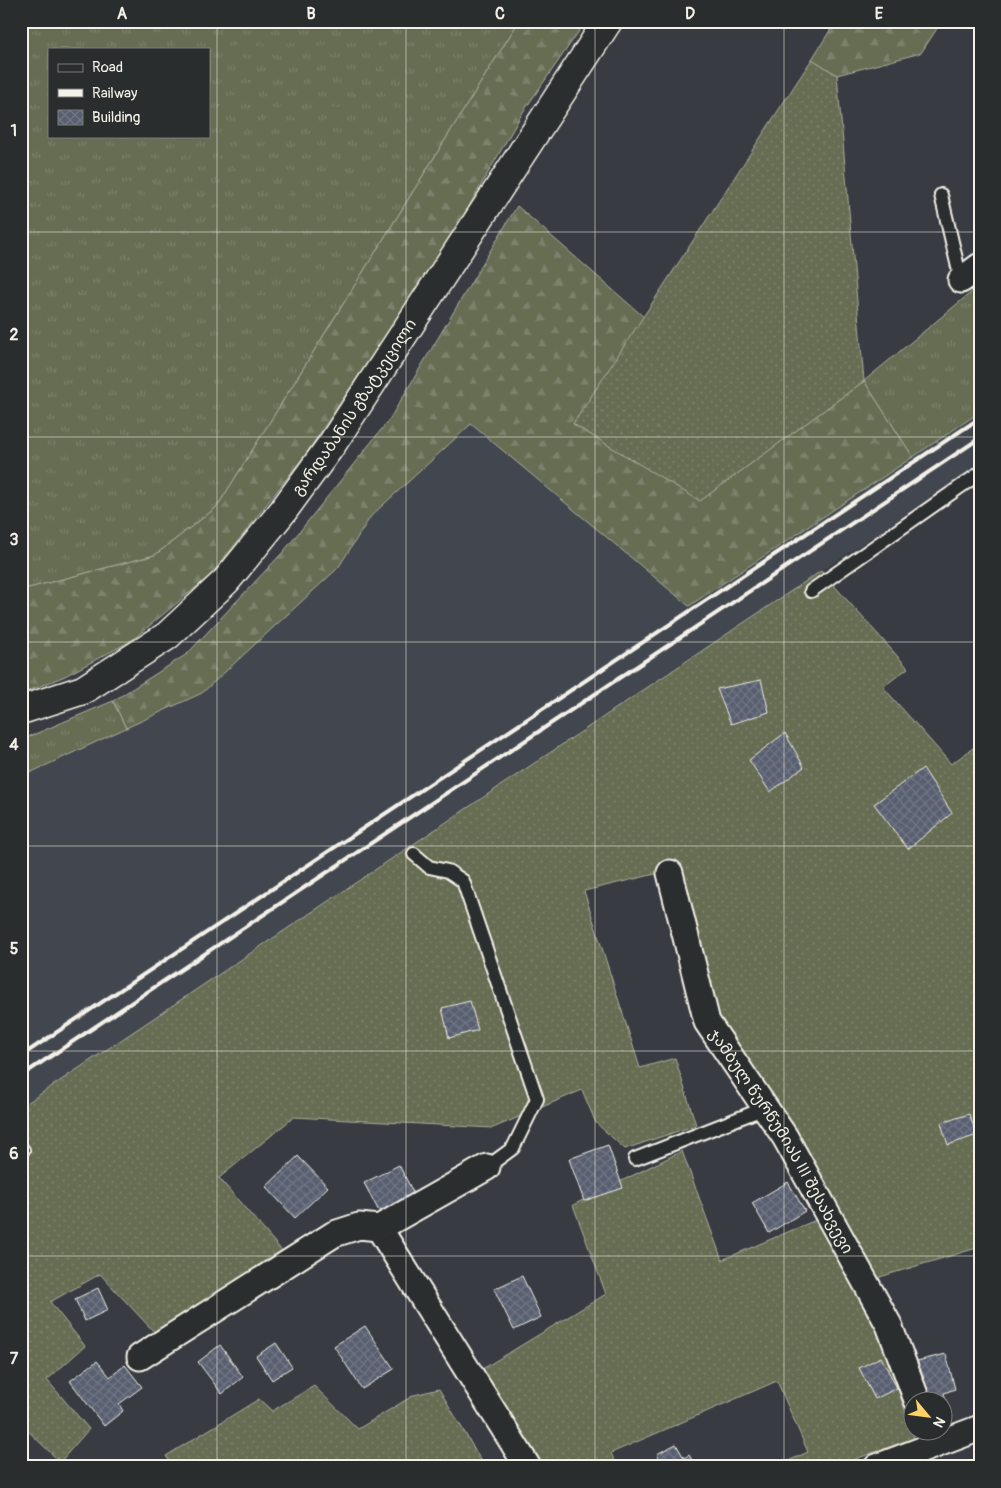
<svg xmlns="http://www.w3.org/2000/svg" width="1001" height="1488" font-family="Pangolin,'Noto Sans Georgian',sans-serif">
<defs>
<pattern id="grass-tufts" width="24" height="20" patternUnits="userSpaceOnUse" patternTransform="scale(1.25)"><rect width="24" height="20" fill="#666d53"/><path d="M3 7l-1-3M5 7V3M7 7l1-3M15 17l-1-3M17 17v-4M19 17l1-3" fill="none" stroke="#7c826c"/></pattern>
<pattern id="forest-firs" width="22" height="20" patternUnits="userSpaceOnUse" patternTransform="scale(1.25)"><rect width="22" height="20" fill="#666d53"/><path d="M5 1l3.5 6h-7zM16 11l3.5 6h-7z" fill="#7c826c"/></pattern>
<pattern id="garden-dots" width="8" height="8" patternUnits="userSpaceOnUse" patternTransform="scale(1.25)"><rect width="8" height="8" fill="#666d53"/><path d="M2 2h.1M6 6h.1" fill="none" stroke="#7c826c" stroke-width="1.8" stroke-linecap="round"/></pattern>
<pattern id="building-cross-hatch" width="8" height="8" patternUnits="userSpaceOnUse" patternTransform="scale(1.25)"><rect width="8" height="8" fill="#595f70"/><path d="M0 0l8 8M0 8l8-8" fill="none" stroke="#717684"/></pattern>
</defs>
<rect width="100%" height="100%" fill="#383c42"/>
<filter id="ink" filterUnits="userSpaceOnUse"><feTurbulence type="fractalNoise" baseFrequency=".02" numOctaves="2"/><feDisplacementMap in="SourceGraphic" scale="10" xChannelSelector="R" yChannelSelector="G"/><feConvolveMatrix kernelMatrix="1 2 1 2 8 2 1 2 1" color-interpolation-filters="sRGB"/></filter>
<g filter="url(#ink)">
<path fill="#424650" d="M980 412V466L644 688 21 1107V777L202 693 338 568 371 516 471 424 689 606Z"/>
<g fill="url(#grass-tufts)" stroke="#adaf9e" fill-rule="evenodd">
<path d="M21 21H519L217 507 155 555 21 590ZM49 49H209V136H49Z"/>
<path d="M980 285V412L913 457 864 381Z"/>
<path d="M113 701 126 728 21 777V740Z"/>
</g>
<g fill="url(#forest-firs)" stroke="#adaf9e">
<path d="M519 21H586L523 112 450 239 306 454 212 574 131 641 65 676 21 694V590L155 555 217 507Z"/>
<path d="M836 21H942L921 53 837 75 812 59Z"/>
<path d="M517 206 645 318 573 424 701 500 864 381 913 457 689 606 471 424 371 516 338 568 202 693 126 728 113 701 187 654 284 551 389 420Z"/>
</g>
<g fill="url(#garden-dots)" stroke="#adaf9e">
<path d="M812 59 837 75 864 381 700 501 573 424Z"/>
<path d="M821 571 908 668 883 687 951 764 980 743V1247L873 1279 715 1020 676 869 584 891 640 1068 675 1058 696 1125 625 1149 596 1123 582 1090 493 1128 294 1117 219 1178 283 1252 156 1334 100 1274 50 1302 85 1346 47 1380 89 1429 60 1462 21 1424V1107Z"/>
<path d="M682 1151 722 1260 823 1217 882 1341 914 1438 833 1467H775L808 1452 777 1381 611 1453 617 1467H539L479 1371 606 1294 573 1205Z"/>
<path d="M314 1386 358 1429 414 1395 439 1389 485 1467H173L166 1456 259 1399 272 1411Z"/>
</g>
<g fill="url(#building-cross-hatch)" stroke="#f4f1e8">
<path d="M761 680 769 712 731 724 717 689Z"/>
<path d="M785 733 804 767 770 792 749 760Z"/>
<path d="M923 768 952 813 908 849 874 804Z"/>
<path d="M470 1001 478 1030 449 1038 442 1008Z"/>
<path d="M969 1114 977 1135 948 1145 941 1123Z"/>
<path d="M608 1145 623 1188 584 1201 569 1159Z"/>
<path d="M298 1156 328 1187 295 1218 266 1187Z"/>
<path d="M399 1165 417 1200 382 1217 364 1183Z"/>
<path d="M788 1182 805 1211 769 1233 752 1203Z"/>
<path d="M522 1276 541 1317 514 1330 494 1289Z"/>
<path d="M98 1288 108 1310 85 1321 75 1299Z"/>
<path d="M365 1326 394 1369 362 1389 334 1346Z"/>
<path d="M276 1343 292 1367 272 1380 256 1356Z"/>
<path d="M220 1345 243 1377 222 1394 198 1362Z"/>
<path d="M946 1354 955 1389 944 1393 947 1404 944 1405V1400H928L917 1361Z"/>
<path d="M881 1357 897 1388 875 1399 859 1368Z"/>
<path d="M97 1361 110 1377 125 1365 142 1387 119 1404 123 1411 104 1426 70 1381Z"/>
<path d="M676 1444 684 1458 689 1455 696 1467H664L657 1454Z"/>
</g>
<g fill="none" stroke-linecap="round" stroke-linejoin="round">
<g stroke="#f4f1e8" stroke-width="16">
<g id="lane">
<path d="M941 195 961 280"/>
<path d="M811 591 980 473"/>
<path d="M414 854 429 867 448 871 463 881 537 1099 513 1148 487 1167"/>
<path d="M21 1151 23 1150"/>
<path d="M635 1159 765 1108"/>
</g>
</g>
<g stroke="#f4f1e8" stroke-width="29">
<g id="street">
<path d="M961 280 980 266"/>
<path id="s1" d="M670 873 707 1022 785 1137 889 1325 917 1400"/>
<path d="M379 1228 528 1467"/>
<path d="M140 1357 334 1234 359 1226 379 1228 487 1167"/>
<path d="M877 1467 980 1428"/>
</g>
</g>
<g stroke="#f4f1e8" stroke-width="31">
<g id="secondary">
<path id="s2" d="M21 710 83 690 167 636 226 581 283 511 332 444 608 21"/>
</g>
</g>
<use href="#lane" stroke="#2a2d2e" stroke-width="12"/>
<use href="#street" stroke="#2a2d2e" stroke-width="25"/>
<use href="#secondary" stroke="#2a2d2e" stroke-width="28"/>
<g stroke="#f4f1e8" stroke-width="4">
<path d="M21 1056 980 418"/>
<path d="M21 1076 980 438"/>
</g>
</g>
</g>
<path fill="none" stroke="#f4f1e8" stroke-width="1" stroke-opacity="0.55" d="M217 21V1467M406 21V1467M595 21V1467M784 21V1467M21 232H980M21 437H980M21 642H980M21 846H980M21 1051H980M21 1256H980"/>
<g text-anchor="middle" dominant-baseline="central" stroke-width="4.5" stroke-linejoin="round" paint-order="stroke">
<g font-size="16" fill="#f4f1e8" stroke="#2a2d2e">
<text stroke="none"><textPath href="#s2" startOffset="462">გარდაბანის გზატკეცილი</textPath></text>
<text stroke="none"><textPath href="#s1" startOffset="294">ჯამბულ წურწუმიას III შესახვევი</textPath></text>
</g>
</g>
<rect width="1001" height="1488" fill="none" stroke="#2a2d2e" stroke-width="55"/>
<rect x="48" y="48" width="162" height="90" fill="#2a2d2e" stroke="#7b7b78"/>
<rect x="58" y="64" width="25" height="8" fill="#2a2d2e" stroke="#7b7b78"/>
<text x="92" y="72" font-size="15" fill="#f4f1e8">Road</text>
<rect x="58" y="89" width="25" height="8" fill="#f4f1e8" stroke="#7b7b78"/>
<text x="92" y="98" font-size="15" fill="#f4f1e8">Railway</text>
<rect x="58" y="110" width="25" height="15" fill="url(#building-cross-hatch)" stroke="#7b7b78"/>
<text x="92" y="122" font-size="15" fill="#f4f1e8">Building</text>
<g transform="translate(928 1416) rotate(119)"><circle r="24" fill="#2a2d2e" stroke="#7b7b78"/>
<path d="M0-4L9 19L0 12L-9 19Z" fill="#ffd166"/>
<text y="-8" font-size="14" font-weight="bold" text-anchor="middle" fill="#f4f1e8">N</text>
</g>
<rect x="28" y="28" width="946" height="1432" fill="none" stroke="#f4f1e8" stroke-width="2"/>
<g font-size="16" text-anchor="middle" font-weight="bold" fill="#f4f1e8">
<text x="122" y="19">A</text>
<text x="311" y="19">B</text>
<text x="500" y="19">C</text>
<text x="690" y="19">D</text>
<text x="879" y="19">E</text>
<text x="14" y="136">1</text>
<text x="14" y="340">2</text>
<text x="14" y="545">3</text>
<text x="14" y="750">4</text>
<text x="14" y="954">5</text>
<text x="14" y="1159">6</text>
<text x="14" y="1364">7</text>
</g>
</svg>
